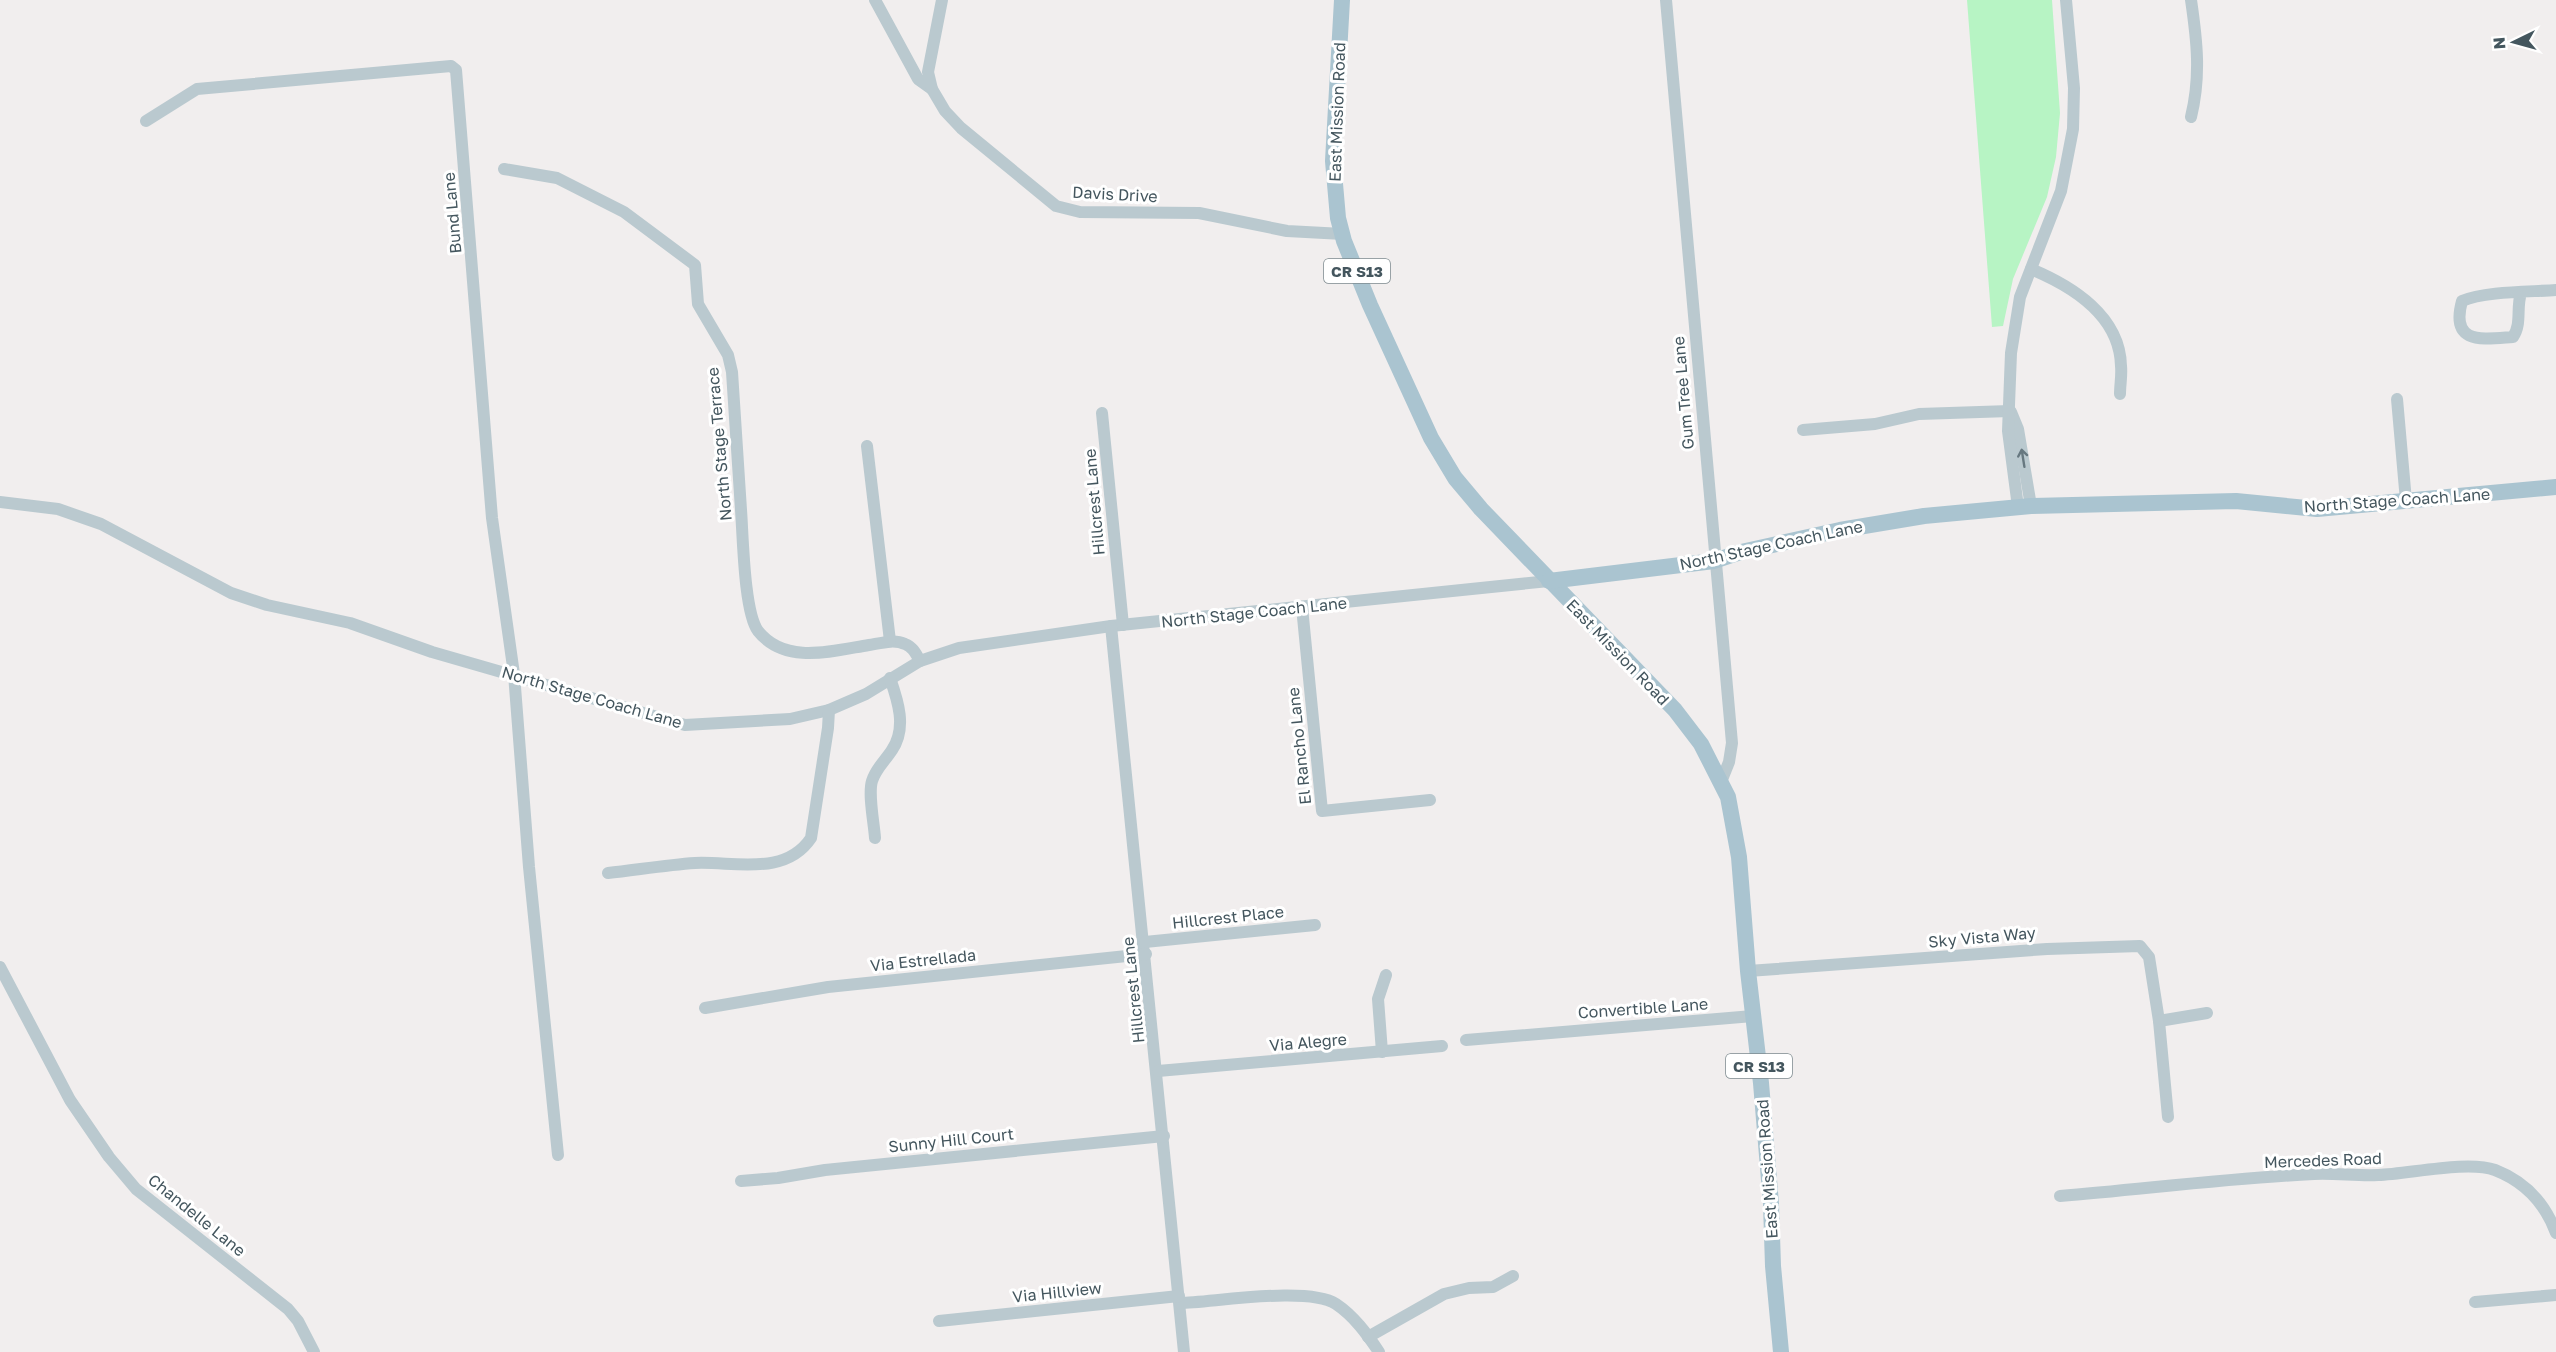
<svg xmlns="http://www.w3.org/2000/svg" width="2556" height="1352" font-family="'Golos Text',sans-serif">
<rect width="100%" height="100%" fill="#f1eeee"/>
<path fill="#b7f4c4" d="M1967 0H2052L2060 113 2056 157 2047 197 2013 279 2003 326 1992 327Z"/>
<g fill="none" stroke-linecap="round" stroke-linejoin="round">
<g stroke="#bac9cf" stroke-width="12">
<path d="M875 0 918 79 932 89"/>
<path d="M942 0 928 72 932 89 945 111 961 128 1056 206 1080 212 1199 213 1287 231 1343 234"/>
<path d="M1666 0 1732 743 1729 762 1721 782"/>
<path d="M2191 117C2201 76 2197 41 2191 0"/>
<path d="M146 121 197 89 451 66 456 70 492 518 514 674 529 867 558 1155"/>
<path d="M504 169 557 178 624 212 695 265 698 304 728 355 732 372C735 418 738 464 741 510 743 536 744 612 758 631 785 665 832 651 869 645 881 643 894 639 905 644 913 647 916 654 920 661"/>
<path d="M2031 269C2072 286 2120 316 2121 366 2122 375 2120 385 2120 394"/>
<path d="M2521 293C2516 308 2522 324 2513 337 2482 339 2450 345 2462 301 2485 291 2530 292 2556 290"/>
<path d="M2397 399 2406 501"/>
<path d="M2011 412 2018 429 2031 506"/>
<path d="M1102 413 1123 625"/>
<path d="M1803 430 1875 424 1919 414 2010 411"/>
<path d="M867 446 890 641"/>
<path d="M0 502 58 509 101 524 231 593 267 605 350 623 432 652 685 725 790 719 829 710 866 694 920 661 959 648 1111 626 1549 581"/>
<path d="M2018 507 2008 431 2011 353 2020 297 2061 191 2073 129 2074 88 2066 0"/>
<path d="M1302 607 1322 811 1430 800"/>
<path d="M1111 626 1184 1352"/>
<path d="M875 838C874 823 868 794 872 781 876 768 885 761 892 750 907 728 898 701 890 678"/>
<path d="M608 873C636 870 666 865 695 863 734 861 785 877 811 838L828 728 829 710"/>
<path d="M1145 942 1315 925"/>
<path d="M0 967 70 1100 109 1157 136 1189 288 1309 298 1321 314 1352"/>
<path d="M1748 971 2047 949 2140 946 2149 957 2159 1021 2168 1117"/>
<path d="M705 1008 828 987 1146 954"/>
<path d="M2159 1021 2207 1013"/>
<path d="M1466 1040 1753 1016"/>
<path d="M1382 1052 1378 999 1386 975"/>
<path d="M1158 1071 1442 1046"/>
<path d="M741 1181 778 1178 825 1170 1164 1136"/>
<path d="M2060 1196C2145 1189 2229 1178 2314 1174 2335 1173 2357 1176 2378 1175 2409 1174 2468 1160 2495 1170 2526 1182 2545 1203 2556 1233"/>
<path d="M2475 1302 2556 1295"/>
<path d="M1180 1303C1215 1302 1309 1286 1336 1304 1354 1316 1367 1334 1379 1352"/>
<path d="M939 1321 1179 1296"/>
<path d="M1368 1337 1444 1294 1469 1288 1493 1287 1513 1276"/>
</g>
<g stroke="#aac4d0" stroke-width="16">
<path d="M1342 0 1333 161 1338 218 1344 241 1370 305 1431 438 1455 478 1481 509 1675 710 1701 744 1728 797 1739 857 1748 971 1761 1083 1771 1204 1773 1266 1781 1352"/>
<path d="M1549 581 1714 561 1741 552 1840 530 1924 516 2031 506 2236 501 2317 509 2556 487"/>
</g>
</g>
<defs><path id="oneway-shaft" d="M-6 0H5M1.5-3L5.5 0L1.5 3" fill="none" stroke-width="1.6" stroke-linecap="round" stroke-linejoin="round" transform="scale(1.5)"/></defs>
<use stroke="#677880" href="#oneway-shaft" transform="translate(2023 458) rotate(-99)"/>
<g text-anchor="middle" dominant-baseline="central" stroke-width="6" stroke-linejoin="round" paint-order="stroke">
<g fill="#fff" stroke="#7c898e" stroke-width="1.5">
<rect x="1324" y="259" width="66" height="24" rx="4.5"/>
<rect x="1726" y="1054" width="66" height="24" rx="4.5"/>
</g>
<g font-size="15" font-weight="bold" fill="#44565e">
<text x="1357" y="271">CR S13</text>
<text x="1759" y="1066">CR S13</text>
</g>
<g font-size="16" fill="#44565e" stroke="#fff">
<text transform="translate(1337 112) rotate(-88)">East Mission Road</text>
<text transform="translate(1115 194) rotate(3)">Davis Drive</text>
<text transform="translate(452 213) rotate(-95)">Bund Lane</text>
<text transform="translate(1683 393) rotate(-95)">Gum Tree Lane</text>
<text transform="translate(719 444) rotate(-95)">North Stage Terrace</text>
<text transform="translate(2397 500) rotate(-4)">North Stage Coach Lane</text>
<text transform="translate(1094 502) rotate(-95)">Hillcrest Lane</text>
<text transform="translate(1771 545) rotate(-12)">North Stage Coach Lane</text>
<text transform="translate(1254 612) rotate(-6)">North Stage Coach Lane</text>
<text transform="translate(1618 652) rotate(46)">East Mission Road</text>
<text transform="translate(592 697) rotate(16)">North Stage Coach Lane</text>
<text transform="translate(1299 746) rotate(-96)">El Rancho Lane</text>
<text transform="translate(1228 917) rotate(-6)">Hillcrest Place</text>
<text transform="translate(1982 937) rotate(-5)">Sky Vista Way</text>
<text transform="translate(923 960) rotate(-6)">Via Estrellada</text>
<text transform="translate(1133 990) rotate(-96)">Hillcrest Lane</text>
<text transform="translate(1643 1008) rotate(-4)">Convertible Lane</text>
<text transform="translate(1308 1042) rotate(-5)">Via Alegre</text>
<text transform="translate(951 1140) rotate(-6)">Sunny Hill Court</text>
<text transform="translate(2323 1160) rotate(-2)">Mercedes Road</text>
<text transform="translate(1767 1169) rotate(-94)">East Mission Road</text>
<text transform="translate(197 1215) rotate(39)">Chandelle Lane</text>
<text transform="translate(1057 1292) rotate(-6)">Via Hillview</text>
</g>
</g>
<g transform="translate(2514 42) rotate(265)" stroke="#ffffff" stroke-width="4.5" paint-order="stroke">
<path d="M0-4.5L10 22L0 15L-10 22Z" fill="#44565e"/>
<text y="-9" font-size="16" font-weight="bold" text-anchor="middle" fill="#44565e">N</text>
</g>
</svg>
